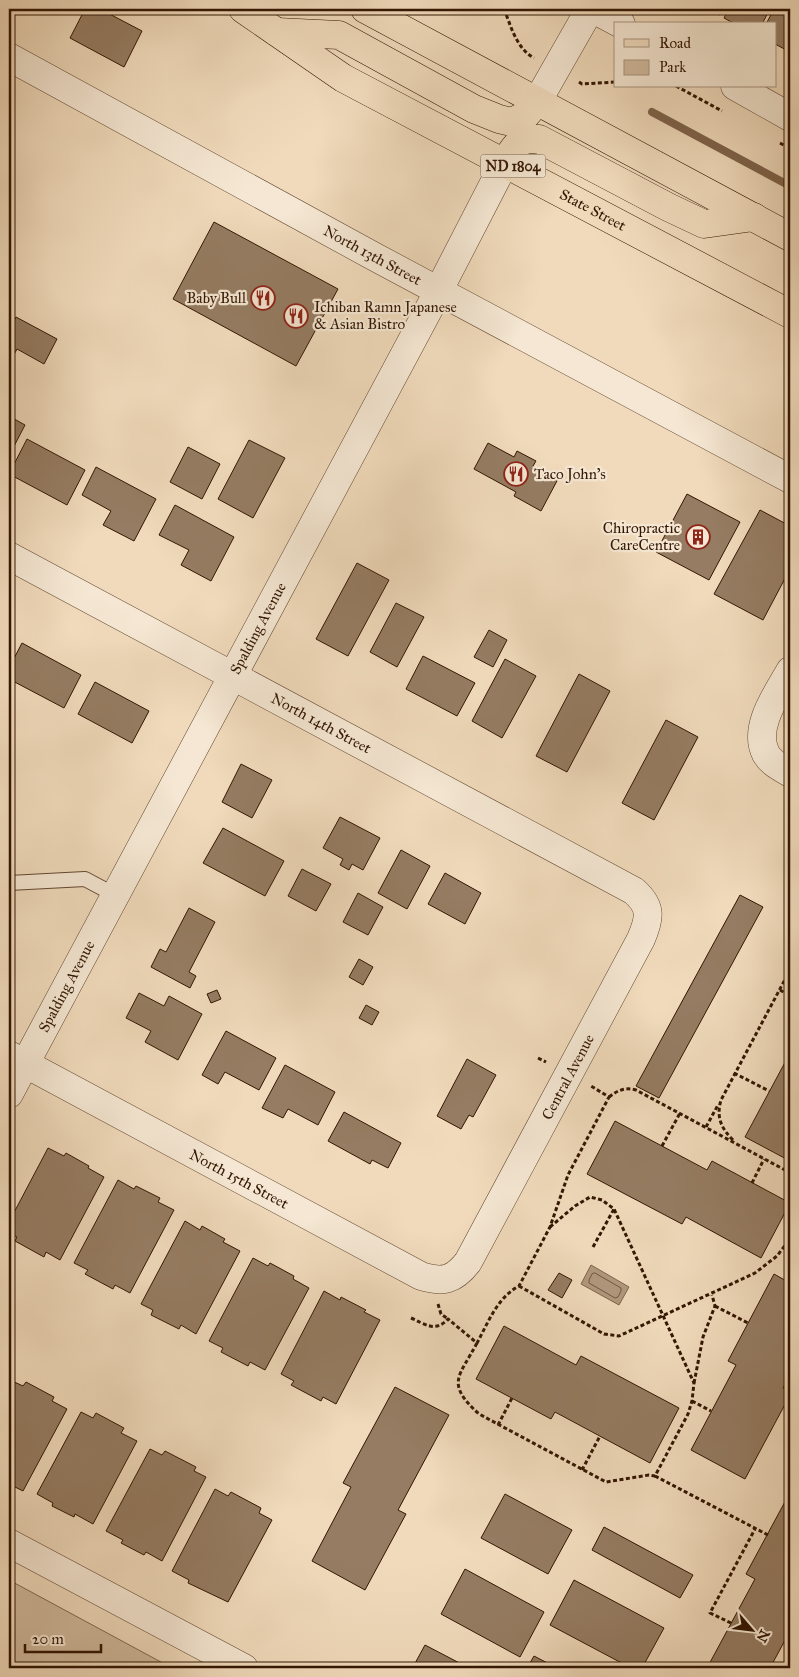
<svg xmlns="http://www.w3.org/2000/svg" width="799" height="1677" font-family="'IM FELL Great Primer',serif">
<rect width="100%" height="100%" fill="#f0dabb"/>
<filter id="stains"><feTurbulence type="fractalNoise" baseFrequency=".004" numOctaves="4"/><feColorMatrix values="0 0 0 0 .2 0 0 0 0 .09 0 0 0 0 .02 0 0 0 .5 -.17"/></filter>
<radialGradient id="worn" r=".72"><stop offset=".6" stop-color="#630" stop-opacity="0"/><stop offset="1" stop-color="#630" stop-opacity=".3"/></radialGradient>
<path fill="#d0b99c" stroke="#82684f" d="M9 1580 172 1668H9Z"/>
<path fill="#b0977c" stroke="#7e634b" d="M591 1265 629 1287 619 1305 581 1284Z"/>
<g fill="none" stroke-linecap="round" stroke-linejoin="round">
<path stroke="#72563f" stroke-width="1" d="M595 1273 621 1288V1291L618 1297 615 1298 589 1283V1280L592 1274Z"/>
<path stroke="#7e634b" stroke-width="8" d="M652 112 790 186"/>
</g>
<g fill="#957c62" stroke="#331602">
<path d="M85 9H100L142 31 124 67 70 38Z"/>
<path d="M708 9H724L720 15Z"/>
<path d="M729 9H770L762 24H735L724 18Z"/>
<path d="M774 9H790V52L775 44V24H766Z"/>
<path d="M214 222 338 289 296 366 173 299Z"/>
<path d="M16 317 57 339 44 364 17 349 9 364V330Z"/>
<path d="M9 416 25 425 9 456Z"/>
<path d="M27 439 85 470 67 505 9 474Z"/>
<path d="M249 440 285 458 253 518 218 499Z"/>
<path d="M488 443 514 457 517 451 536 461 533 466 558 479 541 511 514 496 516 492 474 469Z"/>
<path d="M188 447 220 464 202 499 170 482Z"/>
<path d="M96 467 156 499 134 541 103 525 111 511 82 495Z"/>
<path d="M687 494 740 522 709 580 656 552Z"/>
<path d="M175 505 234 537 211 581 181 565 189 550 159 535Z"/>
<path d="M760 510 790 526V569L763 620 714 594Z"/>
<path d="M357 563 389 580 348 656 316 639Z"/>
<path d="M396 603 424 617 397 667 370 652Z"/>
<path d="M489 630 507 640 493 667 474 657Z"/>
<path d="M22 643 81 675 64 708 9 679V668Z"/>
<path d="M423 656 475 683 457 716 406 689Z"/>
<path d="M505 659 536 676 502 738 472 721Z"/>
<path d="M579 674 610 691 567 772 536 756Z"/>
<path d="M95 682 149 711 132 743 78 714Z"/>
<path d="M666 720 698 737 654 820 622 803Z"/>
<path d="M241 764 272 780 252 818 222 802Z"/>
<path d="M340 817 380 838 363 870 352 864 349 870 340 865 343 859 323 848Z"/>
<path d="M223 828 284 861 265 896 203 863Z"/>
<path d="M401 850 430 866 407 909 378 893Z"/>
<path d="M302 869 331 884 316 911 288 896Z"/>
<path d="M445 873 481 893 465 924 428 904Z"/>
<path d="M358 893 383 907 368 935 343 922Z"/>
<path d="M740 895 763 907 659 1098 636 1086Z"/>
<path d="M189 908 215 922 189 972 196 976 190 988 151 967 160 949 166 952Z"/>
<path d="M359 959 373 967 363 985 349 977Z"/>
<path d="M217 990 221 999 211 1003 207 994Z"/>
<path d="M139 993 164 1006 169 996 202 1014 178 1060 145 1042 151 1031 126 1018Z"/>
<path d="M366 1005 379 1012 372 1025 359 1018Z"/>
<path d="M226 1031 276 1058 259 1090 225 1072 218 1084 202 1075Z"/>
<path d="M790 1053V1161L745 1137Z"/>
<path d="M467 1059 496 1075 473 1117 469 1115 461 1129 437 1116Z"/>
<path d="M285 1065 335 1092 318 1125 288 1109 283 1118 262 1108Z"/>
<path d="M344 1112 401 1143 388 1168 372 1160 370 1164 328 1141Z"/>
<path d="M615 1121 707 1170 712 1161 790 1203 761 1258 686 1217 682 1224 587 1174Z"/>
<path d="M48 1148 64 1156 66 1153 89 1166 88 1168 104 1177 60 1260 46 1252 44 1257 15 1241 17 1237 9 1233V1222Z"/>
<path d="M118 1180 134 1189 136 1186 160 1198 158 1202 174 1210 130 1293 115 1285 113 1289 85 1274 88 1270 74 1263Z"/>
<path d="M185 1221 200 1230 202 1226 225 1239 223 1242 240 1251 196 1334 181 1325 179 1329 151 1315 153 1310 141 1304Z"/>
<path d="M253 1258 268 1266 270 1263 294 1276 293 1279 309 1288 265 1370 250 1362 248 1366 221 1352 223 1348 209 1341Z"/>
<path d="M559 1273 572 1280 562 1298 548 1290Z"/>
<path d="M774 1274 790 1283V1375L783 1388 790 1392V1395L745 1479 691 1450 736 1365 728 1361Z"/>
<path d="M324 1291 340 1300 341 1297 366 1310 364 1312 380 1320 336 1404 323 1397 321 1401 291 1385 294 1381 281 1374Z"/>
<path d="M504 1326 576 1365 581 1356 679 1408 650 1463 555 1412 551 1419 476 1379Z"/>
<path d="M10 1380 23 1386 26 1382 54 1397 52 1401 67 1409 23 1491 9 1484Z"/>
<path d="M395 1387 449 1415 398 1510 406 1514 365 1590 312 1561 351 1487 343 1483Z"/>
<path d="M81 1412 93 1418 96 1413 124 1428 121 1433 137 1441 93 1524 75 1514 74 1517 52 1506 53 1503 37 1494Z"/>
<path d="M150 1449 162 1455 165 1451 196 1467 194 1471 206 1477 162 1561 146 1552 144 1555 121 1543 123 1540 106 1531Z"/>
<path d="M215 1489 228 1496 231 1492 261 1508 259 1513 272 1520 228 1602 188 1583 189 1580 172 1571Z"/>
<path d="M505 1494 572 1530 548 1574 481 1538Z"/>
<path d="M787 1498 790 1500V1631L770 1668H707L755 1579 746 1574Z"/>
<path d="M604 1527 693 1575 680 1598 592 1550Z"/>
<path d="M465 1569 544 1612 520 1657 441 1614Z"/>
<path d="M574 1580 664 1628 642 1668H631L550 1625Z"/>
<path d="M425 1645 469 1668H415L413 1667Z"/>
<path d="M534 1656 557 1668H527Z"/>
</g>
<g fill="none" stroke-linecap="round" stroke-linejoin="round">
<g stroke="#624730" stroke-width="16">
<path id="service" d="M9 883 85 879 115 895"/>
</g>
<g stroke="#624730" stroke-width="29">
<g id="minor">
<path d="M593 9 621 24"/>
<path id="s1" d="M9 57 375 257 790 479"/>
<path d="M735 86 790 117"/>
<path d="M537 102 590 9"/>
<path id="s2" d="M9 556 634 891C652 907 650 918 641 939L468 1262C454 1280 443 1283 421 1276L9 1055"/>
<path d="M790 671C778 693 752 727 766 754 771 763 782 768 790 773"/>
<path id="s3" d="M9 1094 439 290 505 162"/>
<path d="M9 1543 244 1668"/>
</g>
</g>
<g stroke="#331602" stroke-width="29">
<g id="primary">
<path id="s4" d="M243 9 343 78 790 314"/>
<path d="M365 9 790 237"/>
<path d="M277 32 339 35 474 109 499 119 512 122 526 115 537 102"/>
<path d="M505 162C516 145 517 138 539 139L668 207 704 224 754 217"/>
</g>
</g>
<g stroke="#331602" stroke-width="3" stroke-dasharray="4 2.5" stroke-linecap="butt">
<path d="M504 9C511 26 516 48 534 58"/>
<path d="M579 82 582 84 615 82"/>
<path d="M676 86 722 111"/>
<path d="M780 143 790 149"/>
<path d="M780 990 790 996"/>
<path d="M538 1058 546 1062"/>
<path d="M734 1073 769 1091"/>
<path d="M609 1097C618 1090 625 1087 636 1090L785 1170 790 1175"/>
<path d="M706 1127 718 1105"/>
<path d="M733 1140C721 1128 716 1117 721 1100L790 970"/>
<path d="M662 1146 680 1113"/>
<path d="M752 1183 764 1159"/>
<path d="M593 1247 614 1209"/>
<path d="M519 1286 604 1334 619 1336 755 1273 777 1256 790 1239"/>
<path d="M438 1304 441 1314 448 1319"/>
<path d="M715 1306 748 1323"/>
<path d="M411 1318C425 1324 435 1333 448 1319L477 1343C489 1321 497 1298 519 1286L550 1227 568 1175 609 1097 591 1086"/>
<path d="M477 1343C459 1377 445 1383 479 1414L606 1482 649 1475 655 1476 688 1414 692 1401 694 1383 614 1209 602 1200 590 1197 575 1206 550 1227"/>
<path d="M694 1383 703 1337 715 1306 712 1295"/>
<path d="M692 1401 711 1411"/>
<path d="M498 1425 512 1398"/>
<path d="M582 1470 600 1436"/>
<path d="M655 1476 768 1535"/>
<path d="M731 1623 710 1613 755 1529"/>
</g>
<use href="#service" stroke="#f5e7d3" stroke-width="14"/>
<use href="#minor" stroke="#f5e7d3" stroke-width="28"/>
<use href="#primary" stroke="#f0dabb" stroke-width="28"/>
</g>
<defs>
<g id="restaurant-ring" transform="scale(1.25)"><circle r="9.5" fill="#f5e7d3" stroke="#8f2418" stroke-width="1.5"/><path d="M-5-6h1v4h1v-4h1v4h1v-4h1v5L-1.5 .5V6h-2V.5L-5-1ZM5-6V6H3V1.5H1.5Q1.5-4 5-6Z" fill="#8f2418"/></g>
<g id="building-ring" transform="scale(1.25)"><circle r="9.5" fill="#f5e7d3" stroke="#8f2418" stroke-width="1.5"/><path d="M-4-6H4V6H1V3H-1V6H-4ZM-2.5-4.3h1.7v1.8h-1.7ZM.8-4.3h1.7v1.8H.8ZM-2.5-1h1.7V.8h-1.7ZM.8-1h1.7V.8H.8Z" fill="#8f2418"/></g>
</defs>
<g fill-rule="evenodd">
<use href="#restaurant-ring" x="263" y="298"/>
<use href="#restaurant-ring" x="296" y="316"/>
<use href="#restaurant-ring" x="516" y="474"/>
<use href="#building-ring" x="698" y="537"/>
</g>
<g text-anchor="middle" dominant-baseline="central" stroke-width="4.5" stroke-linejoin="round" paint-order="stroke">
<rect fill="#f5e7d3" stroke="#6d5541" stroke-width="1" x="480.5" y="154.5" width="65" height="23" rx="4"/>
<g font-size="14" font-weight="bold" fill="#331602">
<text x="513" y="166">ND 1804</text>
</g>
<g font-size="15" fill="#331602" stroke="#f5e7d3">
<text stroke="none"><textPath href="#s4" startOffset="404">State Street</textPath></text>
<text stroke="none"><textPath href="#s1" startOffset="414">North 13th Street</textPath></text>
<text stroke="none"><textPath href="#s3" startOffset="528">Spalding Avenue</textPath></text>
<text stroke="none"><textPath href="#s2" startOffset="354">North 14th Street</textPath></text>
<text stroke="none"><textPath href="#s3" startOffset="122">Spalding Avenue</textPath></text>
<text transform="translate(568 1077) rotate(-62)">Central Avenue</text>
<text transform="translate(239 1179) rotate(28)">North 15th Street</text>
</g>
<g font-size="15" fill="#331602" stroke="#f5e7d3" text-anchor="end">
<text x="246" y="298">Baby Bull</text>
<text x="314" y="307" text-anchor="start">Ichiban Ramn Japanese<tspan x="314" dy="17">&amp; Asian Bistro</tspan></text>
<text x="534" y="474" text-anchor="start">Taco John's</text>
<text x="680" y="528">Chiropractic<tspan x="680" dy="17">CareCentre</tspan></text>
</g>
</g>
<rect width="799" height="1677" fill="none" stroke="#f0dabb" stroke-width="30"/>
<rect x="10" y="10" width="779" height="1657" fill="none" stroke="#331602" stroke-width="2.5"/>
<rect x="15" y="15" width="769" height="1647" fill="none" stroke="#331602"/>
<rect x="614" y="22" width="162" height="65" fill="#f5e7d3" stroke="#a7937f"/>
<rect x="624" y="39" width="25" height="8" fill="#f0dabb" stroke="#a7937f"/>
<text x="659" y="48" font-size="15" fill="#331602">Road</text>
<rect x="624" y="60" width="25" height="15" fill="#d0b99c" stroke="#a7937f"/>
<text x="659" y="72" font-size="15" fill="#331602">Park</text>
<g transform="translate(752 1630) rotate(118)" stroke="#f5e7d3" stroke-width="4" paint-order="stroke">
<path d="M0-4L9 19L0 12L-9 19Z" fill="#331602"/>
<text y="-8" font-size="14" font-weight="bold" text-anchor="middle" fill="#331602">N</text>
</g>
<path d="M25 1644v8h76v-8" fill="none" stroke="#331602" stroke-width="2.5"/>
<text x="32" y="1644" font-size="15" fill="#331602" stroke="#f5e7d3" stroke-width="4" paint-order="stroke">20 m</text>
<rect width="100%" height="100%" filter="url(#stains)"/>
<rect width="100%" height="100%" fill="url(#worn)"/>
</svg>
